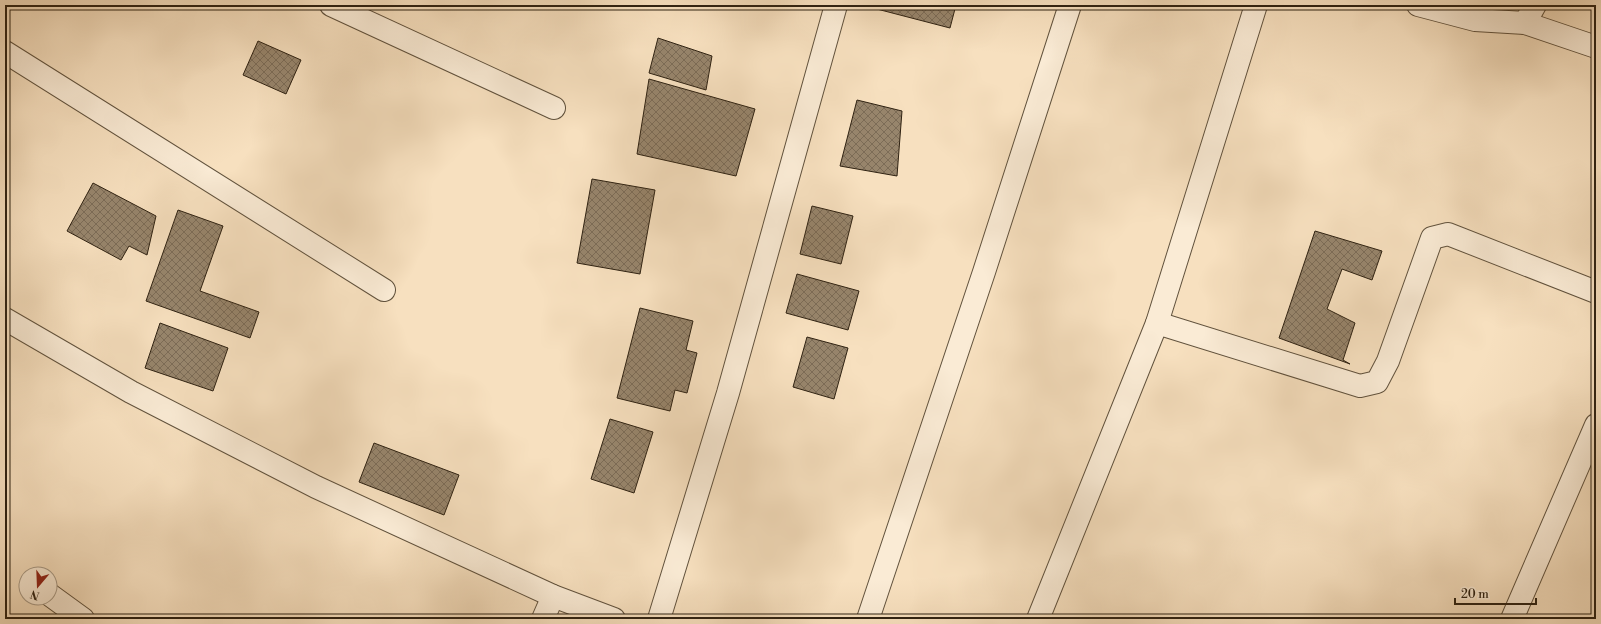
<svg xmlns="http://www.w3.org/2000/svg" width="1601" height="624" font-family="'Libre Bodoni',serif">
<defs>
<pattern id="building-cross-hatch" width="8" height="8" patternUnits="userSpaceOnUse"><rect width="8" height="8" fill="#97856c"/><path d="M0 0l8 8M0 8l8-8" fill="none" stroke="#7c6c57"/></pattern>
</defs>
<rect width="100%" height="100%" fill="#f7e0bf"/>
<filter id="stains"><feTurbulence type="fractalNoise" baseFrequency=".005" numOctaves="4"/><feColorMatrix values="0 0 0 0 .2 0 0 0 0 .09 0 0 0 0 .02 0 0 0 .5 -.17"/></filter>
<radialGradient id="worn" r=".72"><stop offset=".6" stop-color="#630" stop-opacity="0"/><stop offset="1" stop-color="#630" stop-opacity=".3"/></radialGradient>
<g fill="url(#building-cross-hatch)" stroke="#2f2212">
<path d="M874 5H956L950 28 873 8Z"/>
<path d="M658 38 712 56 706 90 649 73Z"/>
<path d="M258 41 301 60 286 94 243 75Z"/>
<path d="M649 79 755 109 736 176 637 154Z"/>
<path d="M857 100 902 111 897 176 840 166Z"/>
<path d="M592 179 655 190 640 274 577 263Z"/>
<path d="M93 183 156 216 147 255 129 246 121 260 67 231Z"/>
<path d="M812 206 853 216 841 264 800 254Z"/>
<path d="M178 210 223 226 200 291 259 312 250 338 146 301Z"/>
<path d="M1315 231 1382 251 1372 280 1342 269 1327 309 1355 323 1343 360 1350 364 1279 338Z"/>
<path d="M797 274 859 291 848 330 786 313Z"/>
<path d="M640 308 693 321 686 350 697 353 687 393 675 390 670 411 617 398Z"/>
<path d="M160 323 228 348 213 391 145 368Z"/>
<path d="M807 337 848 348 834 399 793 387Z"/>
<path d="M610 419 653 432 634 493 591 479Z"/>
<path d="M374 443 459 475 444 515 359 482Z"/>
</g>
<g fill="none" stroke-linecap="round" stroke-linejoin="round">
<g stroke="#61523d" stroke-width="24">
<g id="minor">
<path d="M331 5 554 108"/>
<path d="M1418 5 1475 20 1525 23 1596 47"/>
<path d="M1525 23 1535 5"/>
<path d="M5 52 384 290"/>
<path d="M5 319 131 392 316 487 553 596 614 619"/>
<path d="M1157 323 1360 386 1377 382 1388 361 1432 238 1448 234 1596 292"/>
<path d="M50 595 83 619"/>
<path d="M543 619 553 596"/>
<path d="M659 619 728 393 836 5"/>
<path d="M868 619 984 272 1070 5"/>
<path d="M1038 619 1157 323 1256 5"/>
<path d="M1512 619 1596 425"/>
</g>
</g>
<use href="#minor" stroke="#faebd5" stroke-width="22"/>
</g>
<rect width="1601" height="624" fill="none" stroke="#f7e0bf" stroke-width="20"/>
<rect x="6" y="6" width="1589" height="612" fill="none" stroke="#2f2212" stroke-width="2"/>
<rect x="10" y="10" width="1581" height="604" fill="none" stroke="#2f2212"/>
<g transform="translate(38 586) rotate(199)"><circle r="19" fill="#faebd5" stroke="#a99b87"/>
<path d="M0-3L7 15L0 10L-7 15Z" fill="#8f2418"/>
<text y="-6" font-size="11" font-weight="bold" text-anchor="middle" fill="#2f2212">N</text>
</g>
<path d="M1455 598v6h81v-6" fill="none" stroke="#2f2212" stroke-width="2"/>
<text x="1461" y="598" font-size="12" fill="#2f2212" stroke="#faebd5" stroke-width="3" paint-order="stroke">20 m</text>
<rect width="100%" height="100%" filter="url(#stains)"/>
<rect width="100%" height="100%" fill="url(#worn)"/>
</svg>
